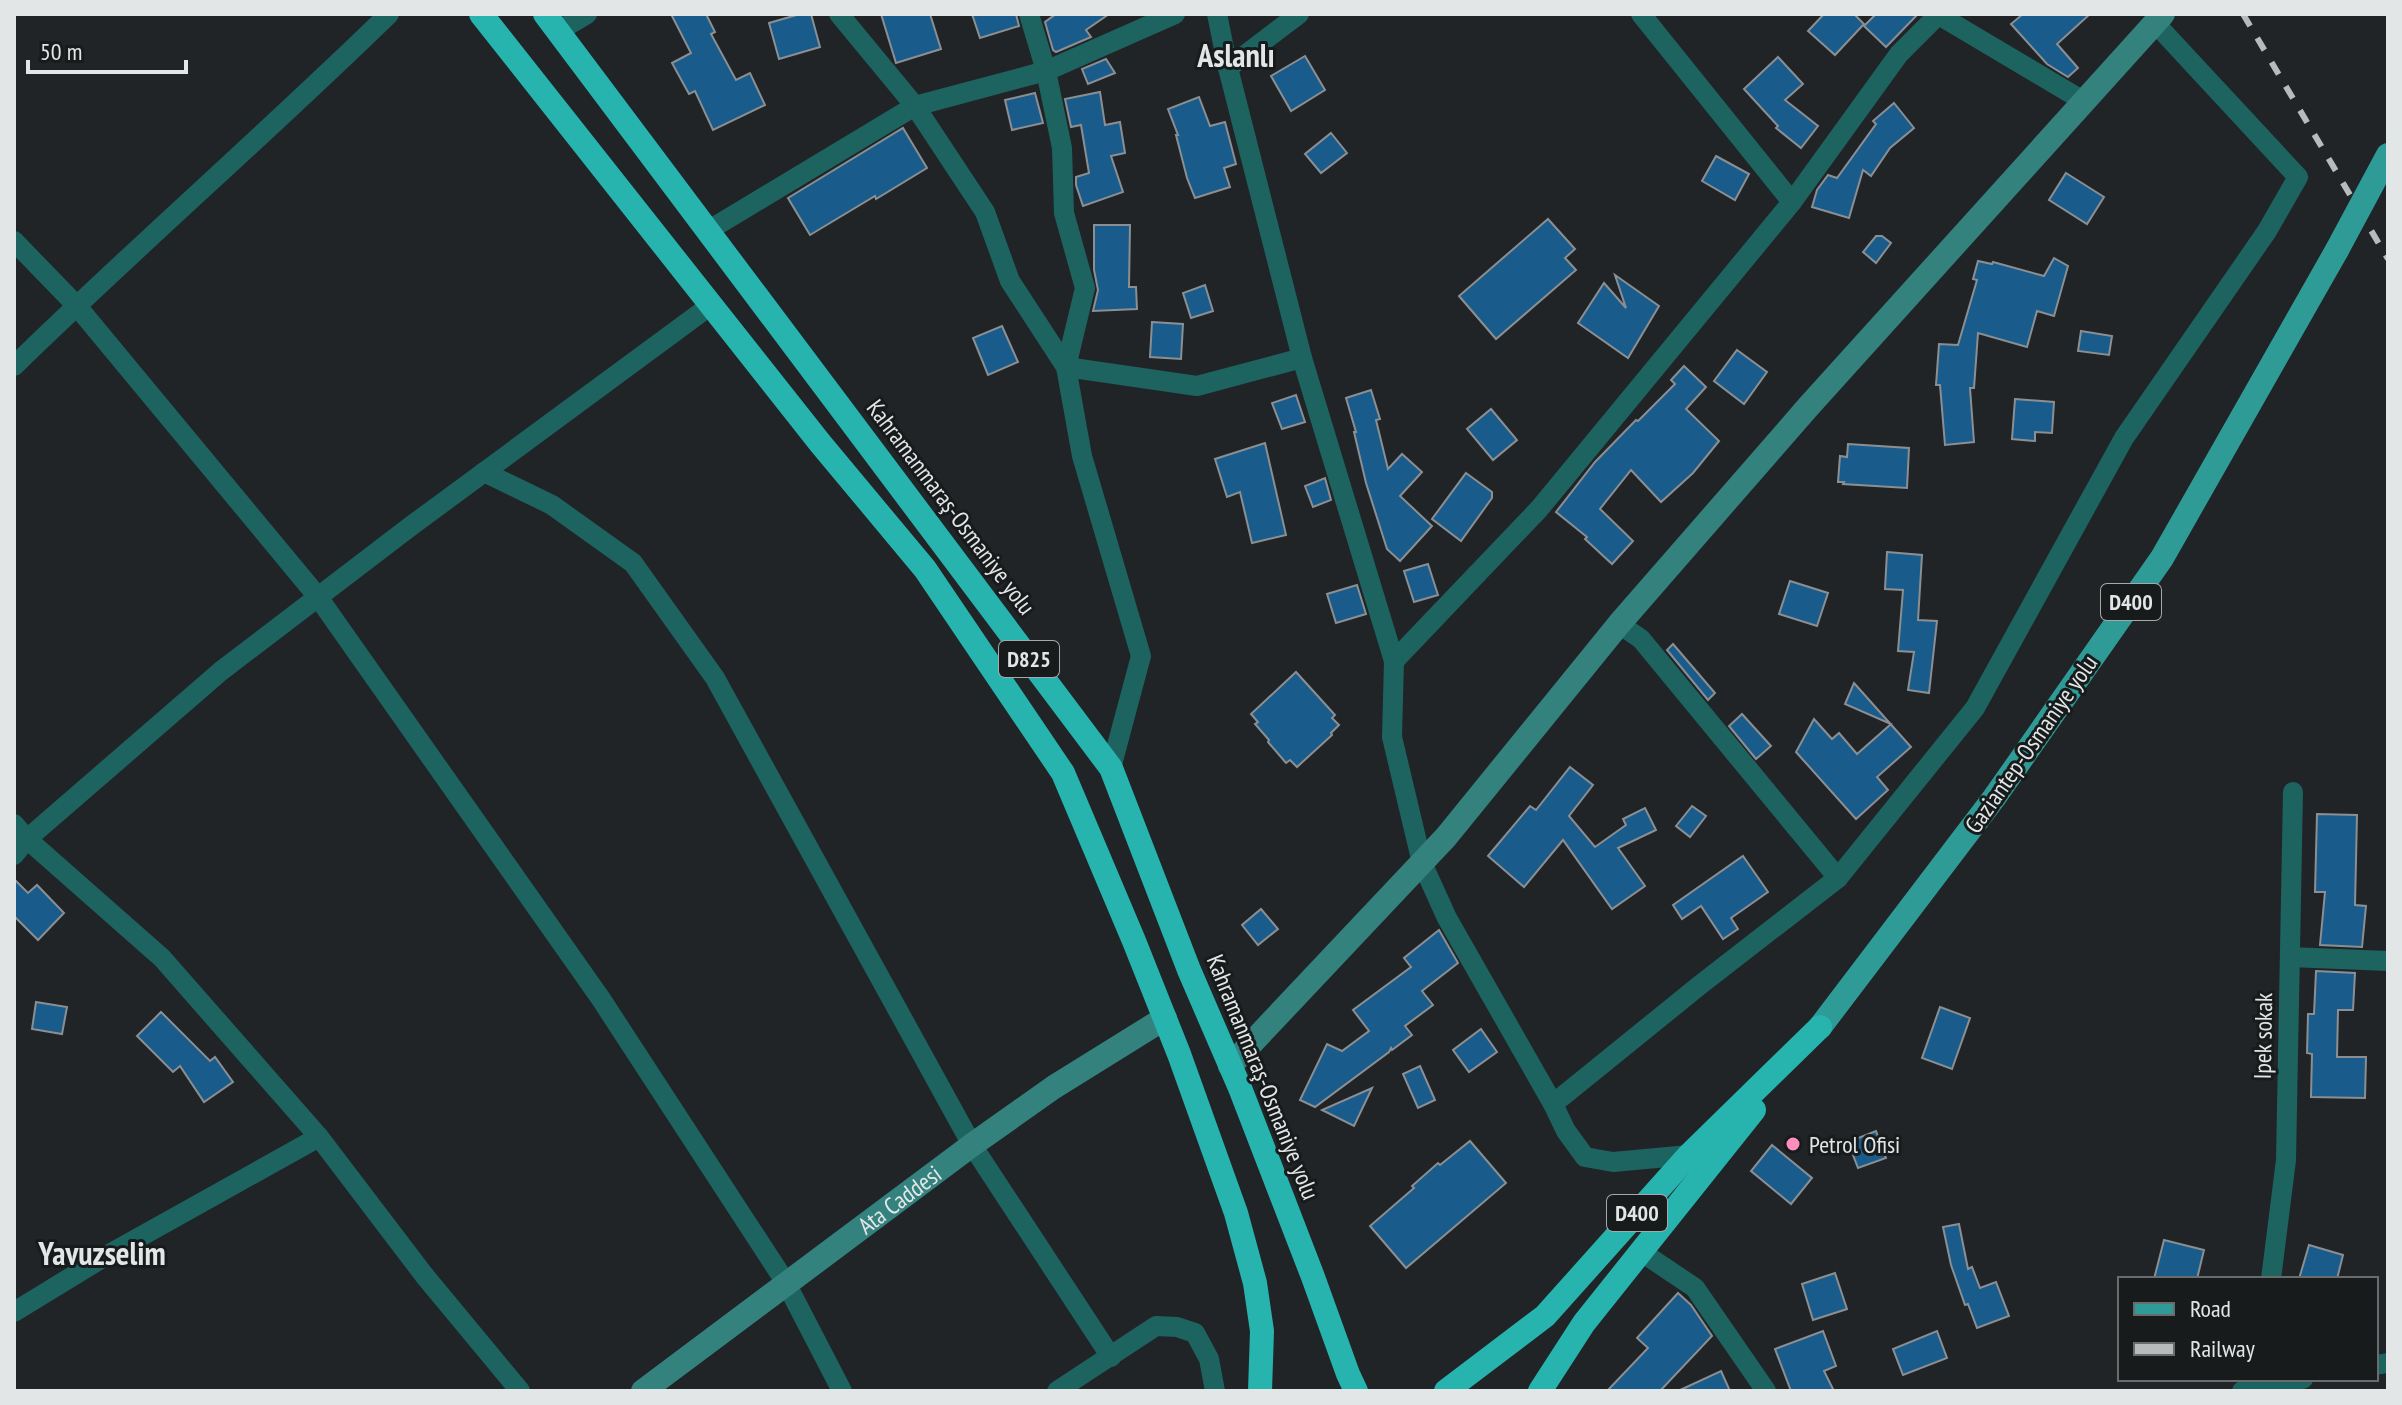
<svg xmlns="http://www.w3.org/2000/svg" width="2402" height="1405" font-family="'PT Sans Narrow',sans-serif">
<rect width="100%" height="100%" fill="#202426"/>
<g fill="#195b8b" stroke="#8b8f92" stroke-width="2">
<path d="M671 14H706L715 32 711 34 736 80 750 73 765 105 713 130 695 91 689 94 672 63 691 53Z"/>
<path d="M800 14H811L820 47 779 59 769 23Z"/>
<path d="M881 14H930L941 49 896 63Z"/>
<path d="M972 14H1016L1019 26 980 38Z"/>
<path d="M1056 14H1109L1086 30 1091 37 1056 52 1053 50 1045 22Z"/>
<path d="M1824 14H1854L1864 24 1835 55 1808 31Z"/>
<path d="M1876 14H1918L1886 47 1864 26Z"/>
<path d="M2023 14H2090L2057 44 2078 68 2068 77 2047 64 2011 24Z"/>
<path d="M1305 56 1325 90 1291 111 1271 76Z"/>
<path d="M1778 57 1803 84 1785 100 1818 126 1801 148 1776 128 1778 126 1744 89Z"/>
<path d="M1106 59 1115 73 1088 84 1082 69Z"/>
<path d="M1100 92 1105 125 1120 122 1125 153 1111 156 1123 192 1083 206 1076 185V177L1089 173 1081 125 1071 127 1065 99Z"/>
<path d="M1035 93 1043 123 1012 130 1005 100Z"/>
<path d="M1199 97 1210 126 1225 122 1236 164 1224 168 1230 187 1195 198 1187 178 1176 135H1178L1168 109Z"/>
<path d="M1894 103 1914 128 1890 148 1871 176 1863 170 1849 218 1812 207 1817 190 1828 175 1837 178 1876 124 1873 121Z"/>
<path d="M903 128 927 168 876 199 875 196 810 235 788 198Z"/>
<path d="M1331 133 1347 153 1321 173 1305 154Z"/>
<path d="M1716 156 1749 174 1735 200 1702 181Z"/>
<path d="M2066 173 2104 197 2087 224 2049 200Z"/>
<path d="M1548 219 1575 249 1565 258 1576 270 1496 339 1459 296Z"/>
<path d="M1094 225H1130L1129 287H1136L1137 309 1093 311 1098 290 1094 270Z"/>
<path d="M1876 236H1882L1891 243 1876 263 1863 252Z"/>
<path d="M2054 258 2068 266 2054 316 2037 311 2027 347 1978 333 1974 388H1970L1974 442 1945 445 1940 385H1936L1939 344 1958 345 1977 280 1973 279 1978 261 1992 264 1993 262 2044 276Z"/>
<path d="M1615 275 1659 306 1628 358 1578 323 1604 283 1626 308Z"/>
<path d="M1205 285 1213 311 1191 318 1183 293Z"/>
<path d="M1152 322 1183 324 1181 359 1150 357Z"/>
<path d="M1002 326 1018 362 988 375 973 338Z"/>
<path d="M2081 331 2112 336 2109 355 2078 351Z"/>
<path d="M1737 350 1767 372 1744 404 1714 381Z"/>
<path d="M1684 366 1706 387 1686 409 1719 441 1693 473 1661 502 1631 470 1600 509 1633 541 1612 564 1585 539 1587 537 1556 512 1595 462 1636 420 1638 421 1675 384 1671 380Z"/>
<path d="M1371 390 1380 419 1376 420 1388 469 1402 454 1422 472 1400 496 1432 526 1400 561 1387 549 1366 483 1354 432H1356L1346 398Z"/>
<path d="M1296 395 1305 422 1282 429 1272 403Z"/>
<path d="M2015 399 2054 402 2052 433 2035 432V441L2012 439Z"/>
<path d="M1491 409 1517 440 1493 460 1467 429Z"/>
<path d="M1265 443 1286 535 1252 543 1240 492 1227 497 1215 459Z"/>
<path d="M1848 444 1909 448 1907 488 1843 484 1844 482H1838L1840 456 1847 457Z"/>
<path d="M1466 473 1492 492V498L1461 541 1432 519Z"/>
<path d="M1325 478 1331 500 1313 507 1305 486Z"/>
<path d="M1887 552 1922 555 1918 620 1937 621 1929 693 1908 690 1914 652 1898 651 1903 590 1885 589Z"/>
<path d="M1428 564 1438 595 1414 602 1404 571Z"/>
<path d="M1790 581 1828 593 1817 626 1779 614Z"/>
<path d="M1357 585 1366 614 1336 623 1327 594Z"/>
<path d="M1673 644 1715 693 1708 700 1667 650Z"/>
<path d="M1296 672 1335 715 1332 718 1339 725 1331 733 1332 735 1297 767 1290 760 1286 763 1268 742 1269 740 1255 724 1258 722 1251 714Z"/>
<path d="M1854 683 1911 747 1877 777 1888 790 1856 819 1796 752 1814 719 1832 739 1839 733 1857 754 1891 724 1845 704Z"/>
<path d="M1742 714 1771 746 1756 759 1729 726Z"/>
<path d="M1570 767 1593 785 1569 816 1595 847 1626 825 1623 819 1645 808 1656 830 1618 848 1645 886 1612 909 1563 840 1524 887 1488 856 1530 806 1536 810Z"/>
<path d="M1692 806 1706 816 1690 837 1676 826Z"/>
<path d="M2317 814 2357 815 2355 905 2366 906 2362 947 2320 945 2325 892H2315Z"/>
<path d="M1743 856 1768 892 1731 918 1738 929 1723 939 1701 906 1682 919 1673 905Z"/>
<path d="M14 879 28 893 37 885 64 913 38 940 14 916Z"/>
<path d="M1261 909 1278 929 1258 945 1242 925Z"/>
<path d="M1439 930 1458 963 1422 991 1433 1005 1405 1026 1412 1035 1392 1050 1391 1048 1389 1052 1315 1107 1300 1100 1327 1044 1342 1051 1369 1031 1353 1010 1411 967 1404 958Z"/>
<path d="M2316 971 2355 973 2353 1010H2338L2337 1057H2366L2365 1098 2311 1097 2312 1054 2307 1053 2308 1014H2314Z"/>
<path d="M36 1002 67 1007 62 1034 32 1029Z"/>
<path d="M1940 1007 1970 1018 1952 1069 1922 1058Z"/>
<path d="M161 1012 210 1061 215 1057 233 1082 204 1102 180 1066 173 1072 137 1036Z"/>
<path d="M1481 1029 1497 1052 1469 1072 1453 1050Z"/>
<path d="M1420 1066 1435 1100 1418 1108 1403 1074Z"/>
<path d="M1372 1088 1354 1126 1322 1110Z"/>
<path d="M1876 1131 1886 1158 1858 1168 1848 1142Z"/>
<path d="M1470 1141 1506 1183 1406 1268 1370 1226 1414 1188 1412 1186 1438 1163 1440 1165Z"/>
<path d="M1772 1145 1812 1178 1791 1204 1751 1171Z"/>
<path d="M1959 1224 1968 1269 1972 1267 1980 1288 1996 1282 2009 1316 1977 1328 1968 1304 1965 1305 1951 1265 1943 1227Z"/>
<path d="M2164 1240 2204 1250 2197 1279H2154Z"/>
<path d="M2309 1245 2343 1255 2337 1279H2299Z"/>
<path d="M1835 1273 1847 1309 1813 1320 1802 1284Z"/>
<path d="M1678 1293 1691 1305 1712 1336 1660 1391H1607L1648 1348 1637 1338Z"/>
<path d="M1823 1331 1836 1366 1824 1371 1834 1391H1791L1775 1349Z"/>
<path d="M1937 1331 1947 1358 1903 1375 1893 1349Z"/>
<path d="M1721 1371 1730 1391H1678Z"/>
</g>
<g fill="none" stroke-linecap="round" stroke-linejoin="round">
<g stroke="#1d6360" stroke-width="20">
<path d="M839 14 915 106 985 212 1010 281 1066 367 1197 386 1302 358"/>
<path d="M1029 14 1046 71 1062 148 1064 213 1085 288 1066 367 1082 456 1141 656 1111 768"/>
<path d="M1217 14 1228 68 1302 358 1394 661 1392 737 1422 863 1447 918 1553 1104 1566 1131 1585 1157 1613 1162 1689 1155"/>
<path d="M1641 14 1792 202"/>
<path d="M1937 14 2085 102"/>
<path d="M558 31 587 14"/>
<path d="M1228 68 1299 14"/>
<path d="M709 230 915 106 1046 71 1175 14"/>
<path d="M14 241 76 305 318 597 601 999 786 1283 842 1391"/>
<path d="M14 366C137 246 266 134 389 14"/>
<path d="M484 472 552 505 633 563 715 678 972 1145 1111 1357"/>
<path d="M1619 624 1641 639 1838 878"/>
<path d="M1394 661 1539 509 1792 202 1899 54 1938 15"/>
<path d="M14 824 27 839 162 958 319 1137 424 1275 520 1391"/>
<path d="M14 855 27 839 221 671 411 526 711 305"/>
<path d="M2290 957 2388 961"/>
<path d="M1553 1104 1700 985 1838 878 1975 708 2124 438 2267 231 2298 177 2155 23"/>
<path d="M1640 1251 1695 1288 1766 1391"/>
<path d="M2271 1279 2286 1160 2293 792"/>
<path d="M14 1312 104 1257 319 1137"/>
<path d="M2376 1365 2388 1363"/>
<path d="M1057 1391 1156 1326 1177 1327 1195 1333 1209 1359 1215 1391"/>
<path d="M2242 1391 2303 1379"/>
</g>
<g stroke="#33827e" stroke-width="24">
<path d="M1230 1066 1446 837 1619 624 1808 407 2163 14"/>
<path id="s1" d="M643 1391 972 1145 1054 1087 1165 1018"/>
</g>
<path stroke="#2f9b97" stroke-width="24" d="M1820 1027 1994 798 2162 558 2337 250"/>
<g stroke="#27b3ae" stroke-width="24">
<path d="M481 14 820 443 925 569 1063 773 1134 941 1179 1054 1236 1213 1255 1283 1262 1331 1260 1391"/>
<path d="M545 14 1111 768 1189 970 1240 1088 1313 1277 1348 1374 1356 1391"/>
<path d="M1446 1391 1545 1316 1689 1155 1820 1027"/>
<path d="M1540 1391 1584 1323 1754 1110"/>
</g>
<path stroke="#b8bbbc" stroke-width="6" stroke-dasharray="14 14" stroke-linecap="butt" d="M2243 14 2388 259"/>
<path stroke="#2f9b97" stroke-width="24" d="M2337 250 2388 155"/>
</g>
<circle fill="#fd8ebe" stroke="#171b1c" stroke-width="3" cx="1793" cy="1144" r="8"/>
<g text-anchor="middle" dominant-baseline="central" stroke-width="6" stroke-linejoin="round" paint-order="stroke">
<g fill="#171b1c" stroke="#a6a9aa" stroke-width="2">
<rect x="2101" y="584" width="60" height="36" rx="6"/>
<rect x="999" y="641" width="60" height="36" rx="6"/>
<rect x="1607" y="1195" width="60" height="36" rx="6"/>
</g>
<g font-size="22" font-weight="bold" fill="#e3e6e7">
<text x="2131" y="602">D400</text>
<text x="1029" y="659">D825</text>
<text x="1637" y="1213">D400</text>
</g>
<g font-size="24" fill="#e3e6e7" stroke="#171b1c">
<text transform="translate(951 507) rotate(53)">Kahramanmaraş-Osmaniye yolu</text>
<text transform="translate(2031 744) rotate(-55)">Gaziantep-Osmaniye yolu</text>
<text transform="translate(2263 1036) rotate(-89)">Ipek sokak</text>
<text transform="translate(1263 1077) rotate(68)">Kahramanmaraş-Osmaniye yolu</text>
<text stroke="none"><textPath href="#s1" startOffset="320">Ata Caddesi</textPath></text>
</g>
<g font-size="24" fill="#e3e6e7" stroke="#171b1c" text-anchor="start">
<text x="1809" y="1144">Petrol Ofisi</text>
</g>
<g font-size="32" font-weight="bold" fill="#e3e6e7" stroke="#171b1c">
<text x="1236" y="55">Aslanlı</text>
<text x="102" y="1253">Yavuzselim</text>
</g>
</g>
<rect width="2402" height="1405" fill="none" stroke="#e3e6e7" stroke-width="32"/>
<rect x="2118" y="1277" width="260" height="104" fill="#171b1c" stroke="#696c6d" stroke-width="2"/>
<rect x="2134" y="1303" width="40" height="12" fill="#2f9b97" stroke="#696c6d" stroke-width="2"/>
<text x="2190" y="1317" font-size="24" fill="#e3e6e7">Road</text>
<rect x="2134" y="1343" width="40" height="12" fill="#b8bbbc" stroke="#696c6d" stroke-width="2"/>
<text x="2190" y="1357" font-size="24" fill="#e3e6e7">Railway</text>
<path d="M28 60v12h158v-12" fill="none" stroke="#e3e6e7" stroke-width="4"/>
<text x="40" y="60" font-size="24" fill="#e3e6e7" stroke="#171b1c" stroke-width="6" paint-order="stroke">50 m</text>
</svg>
